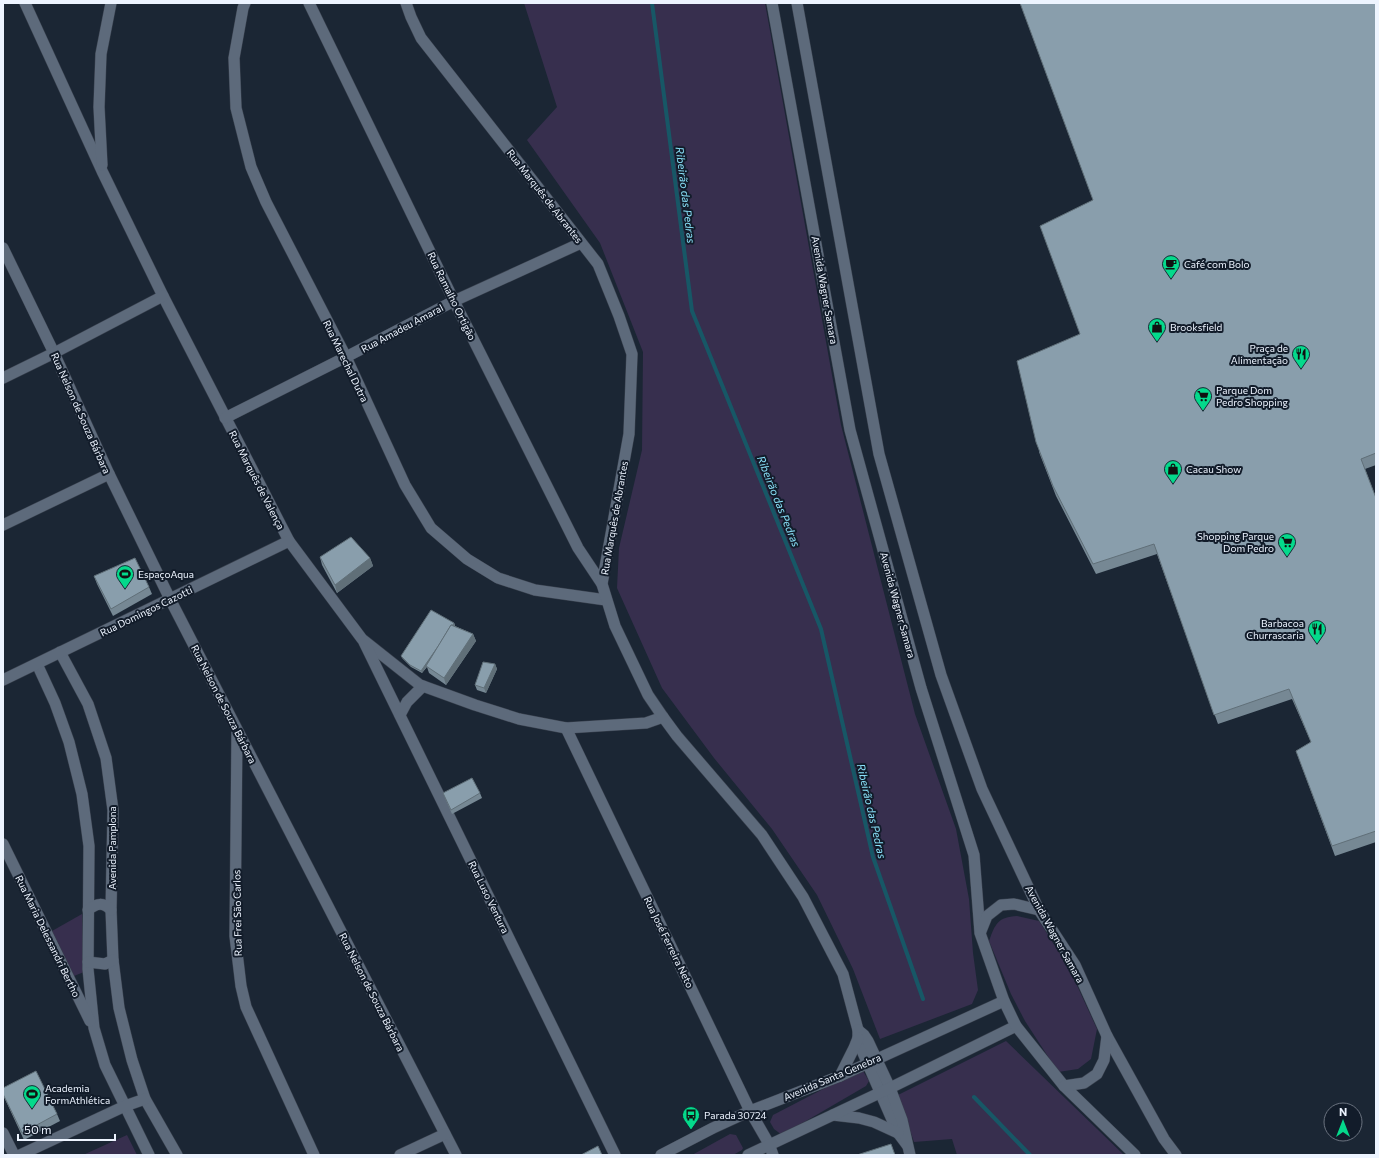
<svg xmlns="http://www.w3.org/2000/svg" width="1379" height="1158" font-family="Commissioner,sans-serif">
<rect width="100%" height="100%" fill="#1b2634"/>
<g fill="#372f4e">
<path d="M524 3H765L841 425 915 714 956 829 969 899 973 953 978 990 972 1004 880 1039 853 969 817 895 772 829 714 758 662 688 617 588 619 548 642 450 643 352 600 243 527 140 557 107Z"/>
<path d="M82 914 84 972 74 976 52 931Z"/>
<path d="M1017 916 1039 921 1069 968 1097 1029 1091 1059 1078 1069 1058 1072 1025 1021 1011 994 989 941C995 924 998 917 1017 916Z"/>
<path d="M1006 1041 1124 1155H957L952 1139 914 1142 898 1095Z"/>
<path d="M863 1071 869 1081 866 1086 782 1135 774 1129 770 1122 773 1115 854 1073Z"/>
<path d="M730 1134 736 1135 743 1148 742 1150 733 1155H692Z"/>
<path d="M127 1135 137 1155H83Z"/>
</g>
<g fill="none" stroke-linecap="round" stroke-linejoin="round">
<g stroke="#175766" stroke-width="4">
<path d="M652 3 692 311 821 629 873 857 923 999"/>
<path d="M974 1097 1030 1155"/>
</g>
<g stroke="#39414e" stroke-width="12">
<g id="minor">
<path d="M25 3 102 171 163 296 289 541 362 639 420 685 475 705 519 719 566 728 646 723 663 717"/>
<path d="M245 3 243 8 234 58 236 108 251 167 266 202 346 357 405 485 431 528 467 559 498 578 535 590 606 600"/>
<path d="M309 3 454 301 578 548 602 584"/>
<path d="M406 3 411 17 421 38 598 264 619 316 632 354 629 434 602 584 615 626 648 695 663 717 677 736 762 835 803 897 843 974 858 1030V1038L860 1046 894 1124 898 1133 907 1145"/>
<path d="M102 165 99 107 101 54 111 3"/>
<path d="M3 248 54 353 109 474 170 599 456 1155"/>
<path d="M3 378 54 353 163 296"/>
<path d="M225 418 346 357 454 301 581 243"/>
<path d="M3 525 109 474"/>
<path d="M364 642 615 1155"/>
<path d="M60 652 88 704 106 758 113 810 111 910 113 960 119 1008 132 1060 145 1099 177 1155"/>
<path d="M37 664 55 703 69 742 82 794 89 846 88 969 94 1028 105 1065 149 1155"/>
<path d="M3 680 289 541"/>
<path d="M400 715 407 702 423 686"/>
<path d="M566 728 750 1111 769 1144 773 1155"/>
<path d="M237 731 235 936 241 986 246 1007 314 1155"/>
<path d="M3 844 90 1021"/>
<path d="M88 910C97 903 103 902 111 910"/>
<path d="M88 962 105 964 113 960"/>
<path d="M858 1030 864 1035 868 1041 890 1088 902 1120 910 1155"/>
<path d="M3 1133 14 1155"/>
<path d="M20 1155 125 1106 145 1099"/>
<path d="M400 1155 445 1134"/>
</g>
</g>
<g stroke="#39414e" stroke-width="12">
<g id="tertiary">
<path d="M840 1076 854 1048 858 1038"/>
<path d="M833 1115 859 1118 874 1122 898 1133"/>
<path d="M661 1155 713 1128 750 1111 840 1076 1004 1001"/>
<path d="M748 1155 890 1088 1016 1026"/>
</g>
</g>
<g stroke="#39414e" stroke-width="12">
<g id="secondary">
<path d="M772 3 850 430 921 688 974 855 980 933 1004 1001 1016 1026 1064 1086 1135 1155"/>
<path d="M797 3 879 454 941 675 982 789 1039 910 1075 965 1107 1036 1164 1139 1176 1155"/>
<path d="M981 931 987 916 1001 905 1014 904 1039 910"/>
<path d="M1064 1086 1084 1083 1097 1074 1104 1060 1107 1036"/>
</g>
</g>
<use href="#minor" stroke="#5d6a7b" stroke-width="11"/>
<use href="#tertiary" stroke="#5d6a7b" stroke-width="11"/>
<use href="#secondary" stroke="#5d6a7b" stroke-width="11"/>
</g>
<g fill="#768894">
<path d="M1376 3V465L1365 469 1376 498V842L1335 856 1296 751 1311 742 1292 699 1218 724 1157 554 1096 574 1056 496 1039 452 1080 334 1093 200Z"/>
<path d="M320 557 370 558 373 566 337 593 322 565Z"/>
<path d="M94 576 149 587 152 594 113 616 97 584Z"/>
<path d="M454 623 455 625V626L473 634 476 641 446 685 429 673 427 667 422 673 411 667 402 658 401 656Z"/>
<path d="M495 664 497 669 486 693 477 690 475 685Z"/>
<path d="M443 793H480L482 798 452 814Z"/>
<path d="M3 1088 57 1114 60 1121 24 1140 4 1097Z"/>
</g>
<g fill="#606f78">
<path d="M370 558 373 566 337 593 335 585Z"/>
<path d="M454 623 455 625 422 673 421 671Z"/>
<path d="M473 634 476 641 446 685 444 678Z"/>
<path d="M495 664 497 669 486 693 484 688Z"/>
</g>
<g fill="#899eac" stroke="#606f78">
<path d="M1020 3H1376V453L1361 459 1376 498V831L1332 846 1296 751 1311 742 1289 689 1214 715 1154 544 1093 564 1053 486 1036 442 1017 361 1080 334 1040 226 1093 200Z"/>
<path d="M351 537 370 558 335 585 320 557Z"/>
<path d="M135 558 149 587 111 609 94 576Z"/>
<path d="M431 610 454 623 453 625H451L439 645 421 671 410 665 401 656Z"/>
<path d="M451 625 473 634 444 678 426 666Z"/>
<path d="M483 662 495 664 484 688 475 685Z"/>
<path d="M472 778 480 793 451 810 443 793Z"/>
<path d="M36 1071 57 1114 22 1133 3 1094V1088Z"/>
<path d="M891 1144 895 1155H857Z"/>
<path d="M598 1146 602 1155H581Z"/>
</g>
<defs>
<g id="cafe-pin" transform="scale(0.9)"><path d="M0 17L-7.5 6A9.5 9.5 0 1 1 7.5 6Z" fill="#04d98b" stroke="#121c2a"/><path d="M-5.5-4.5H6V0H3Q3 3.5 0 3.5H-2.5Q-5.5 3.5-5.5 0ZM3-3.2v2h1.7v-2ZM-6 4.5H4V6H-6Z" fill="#111"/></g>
<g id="shop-pin" transform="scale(0.9)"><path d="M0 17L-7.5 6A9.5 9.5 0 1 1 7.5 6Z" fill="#04d98b" stroke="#121c2a"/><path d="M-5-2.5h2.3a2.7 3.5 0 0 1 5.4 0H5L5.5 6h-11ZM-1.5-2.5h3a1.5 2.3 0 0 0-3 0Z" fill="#111"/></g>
<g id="restaurant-pin" transform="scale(0.9)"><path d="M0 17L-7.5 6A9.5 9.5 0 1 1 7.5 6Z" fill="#04d98b" stroke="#121c2a"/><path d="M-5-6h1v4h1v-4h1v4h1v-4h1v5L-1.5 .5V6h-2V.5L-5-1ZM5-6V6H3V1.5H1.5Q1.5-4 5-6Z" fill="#111"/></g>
<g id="supermarket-pin" transform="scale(0.9)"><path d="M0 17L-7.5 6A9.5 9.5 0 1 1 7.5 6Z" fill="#04d98b" stroke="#121c2a"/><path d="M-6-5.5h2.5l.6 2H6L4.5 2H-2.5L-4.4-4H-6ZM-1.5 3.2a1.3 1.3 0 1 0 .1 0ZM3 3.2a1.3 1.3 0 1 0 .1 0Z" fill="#111"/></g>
<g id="stadium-pin" transform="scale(0.9)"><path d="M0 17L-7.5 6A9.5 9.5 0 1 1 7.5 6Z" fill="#04d98b" stroke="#121c2a"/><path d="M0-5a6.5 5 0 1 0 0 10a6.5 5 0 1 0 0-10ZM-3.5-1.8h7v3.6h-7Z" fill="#111"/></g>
<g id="bus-pin" transform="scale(0.9)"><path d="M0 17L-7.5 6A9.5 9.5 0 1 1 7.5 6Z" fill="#04d98b" stroke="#121c2a"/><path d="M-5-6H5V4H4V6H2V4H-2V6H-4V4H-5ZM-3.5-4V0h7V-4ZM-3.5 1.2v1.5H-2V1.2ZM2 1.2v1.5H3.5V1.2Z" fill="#111"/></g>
</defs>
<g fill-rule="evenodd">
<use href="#cafe-pin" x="1171" y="264"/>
<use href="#shop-pin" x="1157" y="327"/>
<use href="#restaurant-pin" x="1301" y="354"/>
<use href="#supermarket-pin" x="1203" y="396"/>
<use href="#shop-pin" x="1173" y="469"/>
<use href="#supermarket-pin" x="1287" y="542"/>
<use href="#stadium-pin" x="125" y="574"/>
<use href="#restaurant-pin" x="1317" y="629"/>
<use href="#stadium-pin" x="32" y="1094"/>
<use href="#bus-pin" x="691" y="1115"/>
</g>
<g text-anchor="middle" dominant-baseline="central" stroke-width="4" stroke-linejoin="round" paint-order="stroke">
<g font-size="10" fill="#edf4ff" stroke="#121c2a">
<text transform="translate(545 196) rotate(52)">Rua Marquês de Abrantes</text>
<text transform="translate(825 290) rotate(80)">Avenida Wagner Samara</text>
<text transform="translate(452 296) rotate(64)">Rua Ramalho Ortigão</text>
<text transform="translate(402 328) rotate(-28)">Rua Amadeu Amaral</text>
<text transform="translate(346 361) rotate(64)">Rua Marechal Dutra</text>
<text transform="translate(81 413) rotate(66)">Rua Nelson de Souza Bárbara</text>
<text transform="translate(257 480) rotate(63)">Rua Marquês de Valença</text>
<text transform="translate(614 518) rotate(-80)">Rua Marquês de Abrantes</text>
<text transform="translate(898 605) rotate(75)">Avenida Wagner Samara</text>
<text transform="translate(146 611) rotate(-26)">Rua Domingos Cazotti</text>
<text transform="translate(224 704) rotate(63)">Rua Nelson de Souza Bárbara</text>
<text transform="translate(112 848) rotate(-90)">Avenida Pamplona</text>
<text transform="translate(489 897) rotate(64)">Rua Luso Ventura</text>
<text transform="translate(237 913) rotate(-91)">Rua Frei São Carlos</text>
<text transform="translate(1055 934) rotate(61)">Avenida Wagner Samara</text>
<text transform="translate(48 936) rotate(64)">Rua Maria Delessandri Bertho</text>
<text transform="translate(669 942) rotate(64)">Rua José Ferreira Neto</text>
<text transform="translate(372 992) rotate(63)">Rua Nelson de Souza Bárbara</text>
<text transform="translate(832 1077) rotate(-23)">Avenida Santa Genebra</text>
</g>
<g font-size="10" fill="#edf4ff" stroke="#121c2a" text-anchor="start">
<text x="1184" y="264">Café com Bolo</text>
<text x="1170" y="327">Brooksfield</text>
<text x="1288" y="348" text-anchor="end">Praça de<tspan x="1288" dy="12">Alimentação</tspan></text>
<text x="1216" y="390">Parque Dom<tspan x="1216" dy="12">Pedro Shopping</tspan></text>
<text x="1186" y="469">Cacau Show</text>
<text x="1274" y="536" text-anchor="end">Shopping Parque<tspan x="1274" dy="12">Dom Pedro</tspan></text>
<text x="138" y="574">EspaçoAqua</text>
<text x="1304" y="623" text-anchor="end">Barbacoa<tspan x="1304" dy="12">Churrascaria</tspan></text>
<text x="45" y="1088">Academia<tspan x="45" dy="12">FormAthlética</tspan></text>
<text x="704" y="1115">Parada 30724</text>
</g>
<g font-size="11" font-style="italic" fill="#89e1f9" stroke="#121c2a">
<text transform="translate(686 195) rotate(83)">Ribeirão das Pedras</text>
<text transform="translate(779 501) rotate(68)">Ribeirão das Pedras</text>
<text transform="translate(872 811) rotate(77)">Ribeirão das Pedras</text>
</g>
</g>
<rect width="1379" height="1158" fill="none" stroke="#edf4ff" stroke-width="8"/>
<g transform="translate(1343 1122)"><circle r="19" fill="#121c2a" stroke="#6a727f"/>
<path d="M0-3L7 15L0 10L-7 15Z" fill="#04d98b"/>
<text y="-6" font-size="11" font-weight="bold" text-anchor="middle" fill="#edf4ff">N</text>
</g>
<path d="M18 1134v6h97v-6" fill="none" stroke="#edf4ff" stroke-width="2"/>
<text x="24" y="1134" font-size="12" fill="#edf4ff" stroke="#121c2a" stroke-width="3" paint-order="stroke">50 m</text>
</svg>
